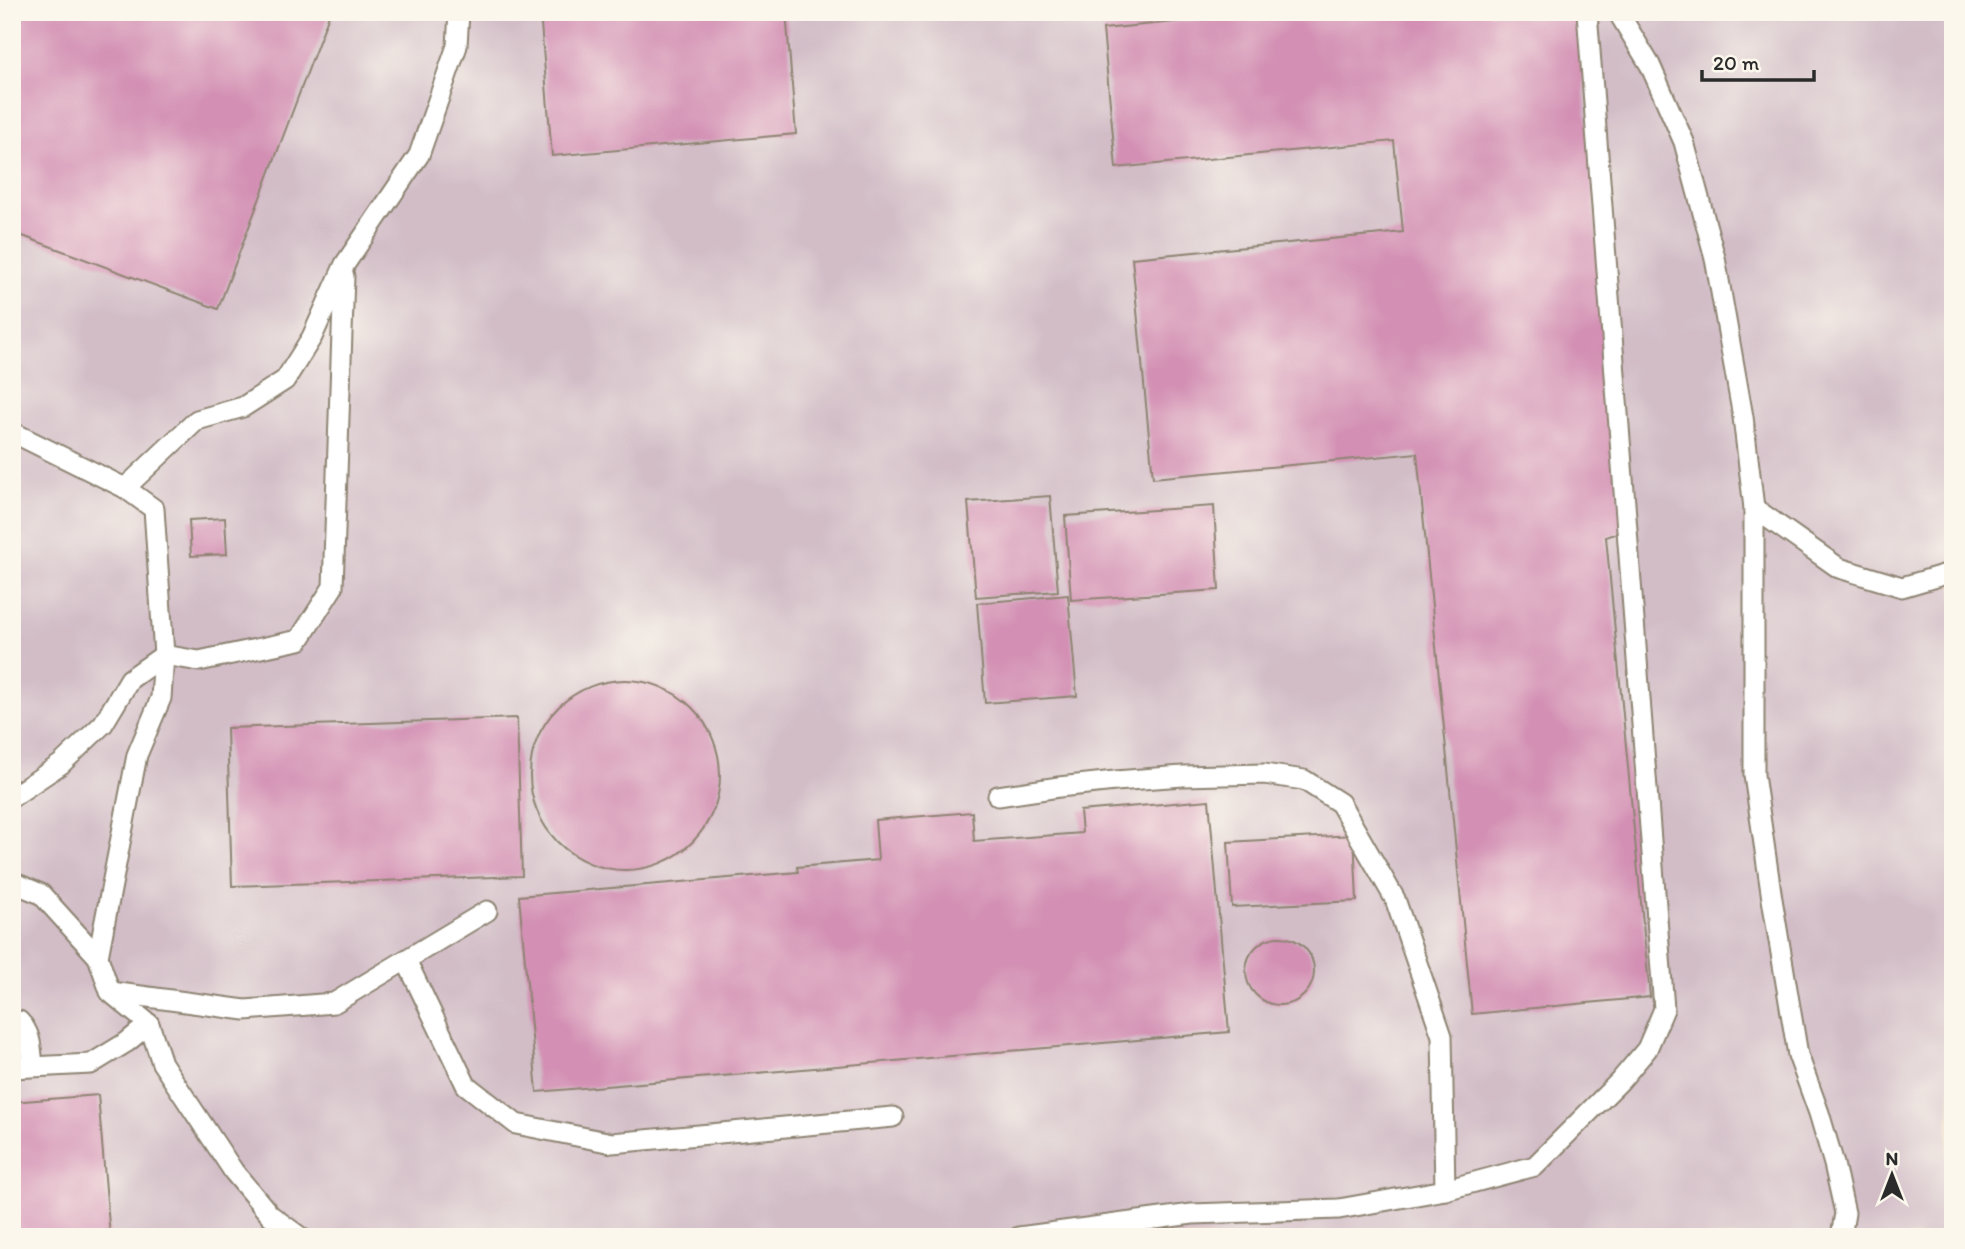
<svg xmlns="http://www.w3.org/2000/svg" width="1965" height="1249" font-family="Itim,sans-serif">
<rect width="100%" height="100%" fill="#fbf7ec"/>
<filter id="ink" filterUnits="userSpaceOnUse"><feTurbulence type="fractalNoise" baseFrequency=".0143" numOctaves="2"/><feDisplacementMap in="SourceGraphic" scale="14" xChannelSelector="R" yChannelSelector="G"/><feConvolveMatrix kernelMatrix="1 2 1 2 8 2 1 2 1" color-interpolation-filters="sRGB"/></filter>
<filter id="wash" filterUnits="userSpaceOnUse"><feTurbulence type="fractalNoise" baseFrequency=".00686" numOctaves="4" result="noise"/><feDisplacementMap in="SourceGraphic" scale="28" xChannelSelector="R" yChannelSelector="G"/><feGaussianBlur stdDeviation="1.57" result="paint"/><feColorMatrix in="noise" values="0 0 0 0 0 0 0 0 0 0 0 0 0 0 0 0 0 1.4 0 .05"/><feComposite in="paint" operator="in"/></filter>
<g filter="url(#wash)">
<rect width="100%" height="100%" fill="#f1dcbb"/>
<path fill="#d2bdc7" d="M12 12H1953V1048L1942 1237H12Z"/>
<g id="blocks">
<g fill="#d390b4">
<path d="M12 12H330L218 309 12 232Z"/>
<path d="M540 12H786L796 134 552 156Z"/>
<path d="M1276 12H1577L1622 531 1606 537 1650 997 1472 1014 1417 453 1153 478 1132 258 1403 232 1394 141 1116 168 1103 29Z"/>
<path d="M1050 496 1058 591 976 597 968 502Z"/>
<path d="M1214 506 1219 590 1071 600 1065 516Z"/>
<path d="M225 518 227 554 191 556 189 520Z"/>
<path d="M1068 595 1077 696 985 703 977 603Z"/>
<circle cx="625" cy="775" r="95"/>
<path d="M517 718 522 876 232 886 227 728Z"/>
<path d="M1209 800 1229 1032 537 1092 519 896 798 872 797 867 878 860 875 820 972 812 974 841 1082 833 1080 811Z"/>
<path d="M1354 835 1357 901 1232 907 1228 842Z"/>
<circle cx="1280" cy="971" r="34"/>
<path d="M98 1095 110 1237H12V1102Z"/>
</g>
</g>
</g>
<g filter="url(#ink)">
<use href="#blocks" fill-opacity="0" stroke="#8e8473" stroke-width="2"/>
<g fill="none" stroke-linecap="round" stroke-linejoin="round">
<g stroke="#8e8473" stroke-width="23">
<g id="lane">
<path d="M1618 12 1650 65 1684 142 1715 258 1743 417 1754 508V775L1772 899 1798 1055 1819 1113 1834 1164 1845 1213 1841 1237"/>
<path d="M12 432 125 488 197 420 243 407 285 380 312 337 345 264 419 155 457 46 459 12"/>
<path d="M125 488 154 509 164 655 199 661 299 640 333 587 344 276"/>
<path d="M1754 508 1839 568 1902 587 1953 572"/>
<path d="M998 796 1059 787 1115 781 1183 776 1264 774 1304 780 1340 803 1395 899 1442 1036 1445 1190"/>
<path d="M12 797 61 764 103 724 130 679 164 655 161 698 137 755 98 957"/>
<path d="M12 882 41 894 98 957 110 992 149 1024 162 1063 234 1172 270 1215 300 1237"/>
<path d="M406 960 466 1085 516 1124 612 1143 893 1117"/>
<path d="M111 992 245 1010 334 1003 487 911"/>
<path d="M12 1022 19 1021C32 1034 31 1049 33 1066"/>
<path d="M12 1068 91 1064 127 1042 149 1024"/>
<path d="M1019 1237 1192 1214 1339 1209 1445 1190 1535 1166 1620 1081 1647 1049 1664 1009 1587 12"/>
</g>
</g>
<use href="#lane" stroke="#fff" stroke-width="19"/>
</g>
</g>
<rect width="1965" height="1249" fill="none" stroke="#fbf7ec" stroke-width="42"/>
<g transform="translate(1892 1175)" stroke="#fbf7ec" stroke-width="5" paint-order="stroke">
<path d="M0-5L12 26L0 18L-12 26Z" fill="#2b2b2b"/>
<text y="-10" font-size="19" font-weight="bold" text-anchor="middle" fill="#2b2b2b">N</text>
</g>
<path d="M1702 70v10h112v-10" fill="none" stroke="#2b2b2b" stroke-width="3.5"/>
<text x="1713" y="70" font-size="21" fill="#2b2b2b" stroke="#fbf7ec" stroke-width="5" paint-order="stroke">20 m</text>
</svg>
